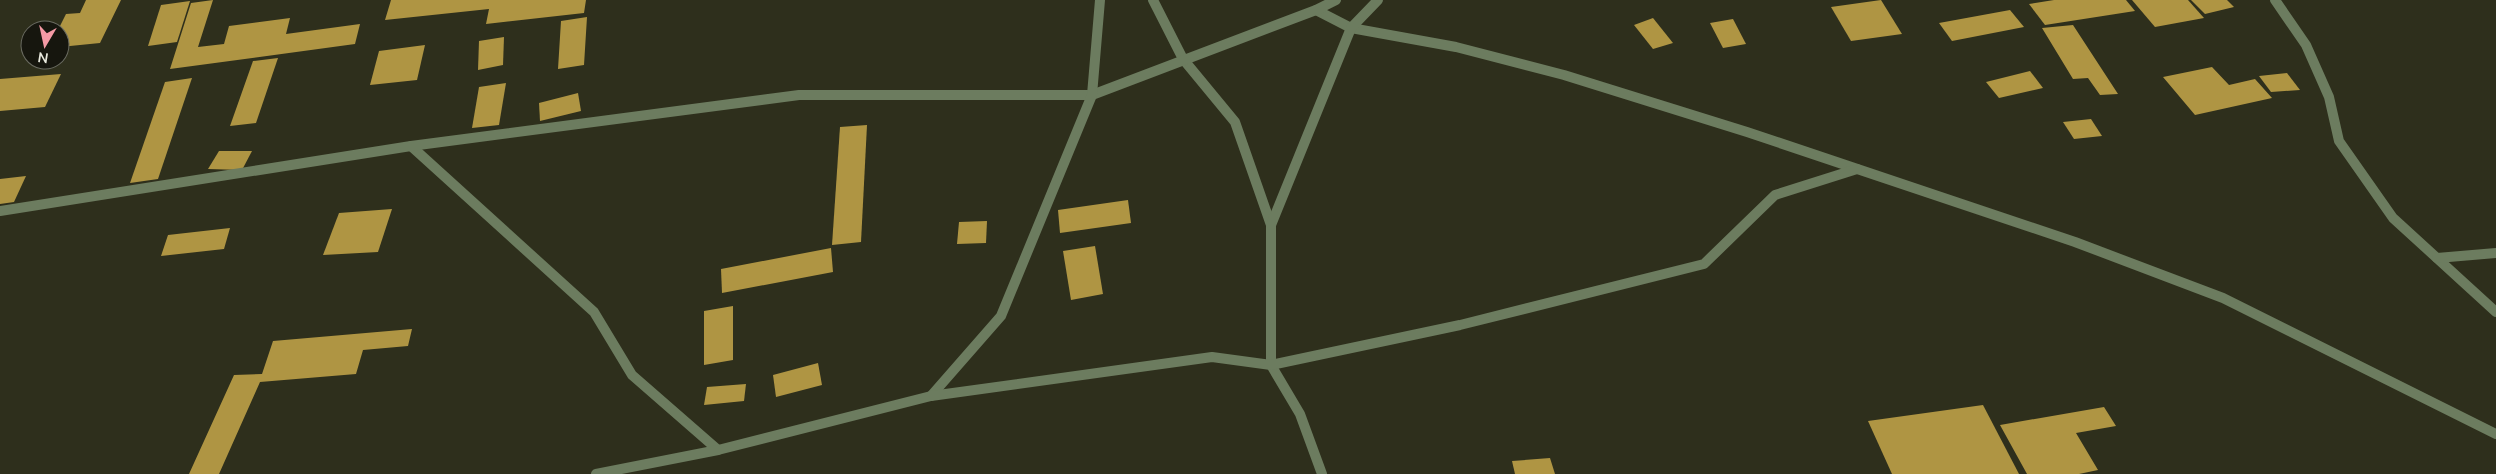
<svg xmlns="http://www.w3.org/2000/svg" width="2496" height="474" font-family="'Nunito Sans',sans-serif">
<rect width="100%" height="100%" fill="#2e2f1c"/>
<g fill="#af9543">
<path d="M86 0H121L100 43 60 47V30H58L66 14 80 13Z"/>
<path d="M213 0 198 47 224 44 229 26 290 18 286 34 360 24 355 44 170 69 191 3Z"/>
<path d="M391 0H586L584 13 486 24 489 9 385 20Z"/>
<path d="M1881 0 1902 34 1851 41 1831 7Z"/>
<path d="M2054 0H2126L2135 11 2045 25 2029 4Z"/>
<path d="M2132 0H2188L2204 18 2155 27Z"/>
<path d="M2191 0H2227L2234 7 2205 14Z"/>
<path d="M190 1 177 42 148 46 161 5Z"/>
<path d="M2010 10 2024 27 1952 41 1939 23Z"/>
<path d="M587 17 584 65 558 69 561 21Z"/>
<path d="M1653 18 1673 43 1653 49 1634 25Z"/>
<path d="M1733 19 1746 44 1723 48 1710 23Z"/>
<path d="M2073 25 2118 94 2100 95 2088 78 2073 79 2042 28Z"/>
<path d="M504 37 503 65 478 70 479 41Z"/>
<path d="M425 45 417 80 370 85 379 51Z"/>
<path d="M278 58 256 123 230 126 253 61Z"/>
<path d="M2212 67 2229 85 2255 79 2272 98 2195 115 2163 77Z"/>
<path d="M2030 71 2043 88 1999 98 1986 82Z"/>
<path d="M2287 73 2300 90 2271 92 2259 76Z"/>
<path d="M61 74 45 107 0 111V79Z"/>
<path d="M192 78 158 179 130 183 165 82Z"/>
<path d="M506 83 499 125 472 128 479 87Z"/>
<path d="M578 93 581 111 540 121 539 103Z"/>
<path d="M2091 119 2102 136 2074 139 2063 122Z"/>
<path d="M867 125 861 242 832 245 840 127Z"/>
<path d="M219 151H252L242 170 208 169Z"/>
<path d="M26 176 14 202 0 204V179Z"/>
<path d="M1128 200 1131 223 1060 233 1058 210Z"/>
<path d="M392 209 378 252 323 255 339 213Z"/>
<path d="M987 221 986 243 957 244 959 222Z"/>
<path d="M230 228 224 249 161 256 168 235Z"/>
<path d="M1095 246 1103 294 1071 300 1063 251Z"/>
<path d="M831 248 833 272 722 293 721 269Z"/>
<path d="M733 306V360L704 365V311Z"/>
<path d="M412 329 408 346 363 350 356 374 260 382 219 474H189L234 375 262 374 273 341Z"/>
<path d="M818 363 822 385 776 397 773 375Z"/>
<path d="M746 384 744 401 704 405 707 387Z"/>
<path d="M1983 405 2019 474H1892L1868 421Z"/>
<path d="M2104 407 2116 426 2076 433 2098 470 2079 474H2027L2000 425Z"/>
<path d="M1550 458 1555 474H1515L1512 461Z"/>
</g>
<g fill="none" stroke-linecap="round" stroke-linejoin="round">
<g stroke="#6c7c5f" stroke-width="10">
<path d="M1153 0 1183 59 1235 122 1271 225V365L1300 414 1322 474"/>
<path d="M2275 0 2306 45 2329 97 2339 141 2393 218 2496 312"/>
<path d="M1316 10 1351 28 1456 47 1564 75 1747 132 2075 242 2223 298 2496 434"/>
<path d="M411 146 594 312 632 375 718 450"/>
<path d="M0 211 411 146 799 95H1092L1316 10 1336 0"/>
<path d="M1271 225 1351 28 1378 0"/>
<path d="M2437 258 2496 253"/>
<path d="M931 396 1001 316 1092 95 1100 0"/>
<path d="M596 474 718 450 931 396 1212 357 1271 365 1460 325 1704 264 1775 195 1857 169"/>
</g>
</g>
<g transform="translate(45 45) rotate(189)"><circle r="24" fill="#16160e" stroke="#6a6b61"/>
<path d="M0-4L9 19L0 12L-9 19Z" fill="#f49aa5"/>
<text y="-8" font-size="14" font-weight="bold" text-anchor="middle" fill="#e9eade">N</text>
</g>
</svg>
